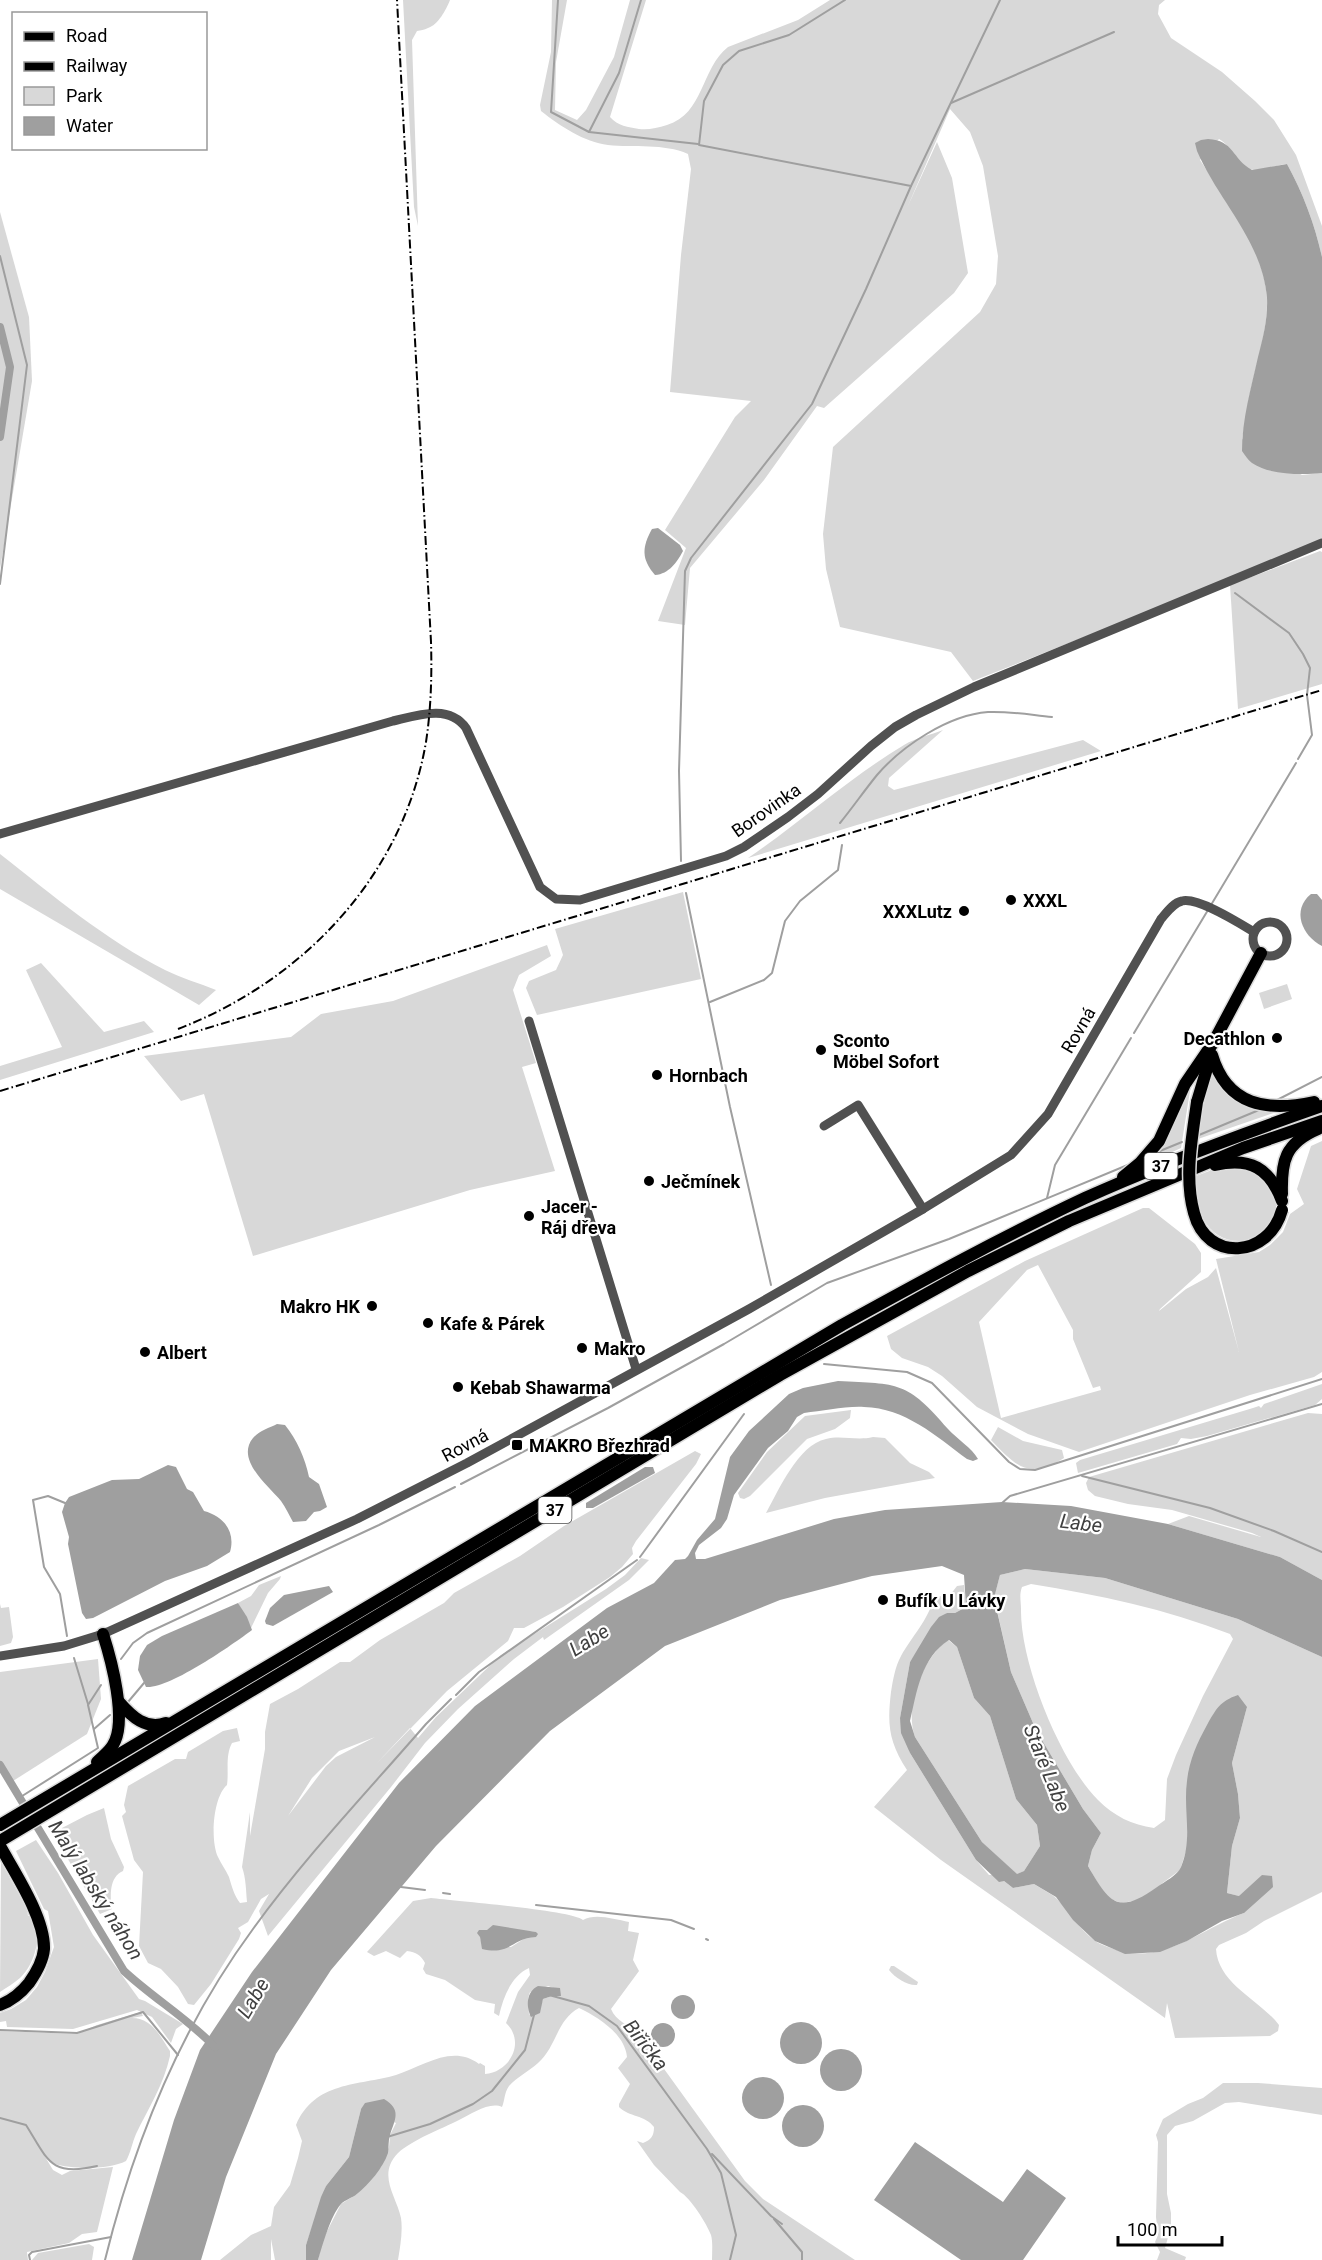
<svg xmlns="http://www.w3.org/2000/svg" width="1322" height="2260" font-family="Roboto,sans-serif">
<rect width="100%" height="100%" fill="#fff"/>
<g fill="#d8d8d8" fill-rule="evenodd">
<path d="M403 0H450C446 10 438 25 428 28 424 30 421 30 417 31L412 40 418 226 414 207Z"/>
<path d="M552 0H567L556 62 555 110 577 120 586 110 614 57 630 0H646L610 117C618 126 628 127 639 129 649 130 657 128 667 125 704 114 701 68 728 47L798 20 830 0H1165L1159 5 1158 14 1171 38 1222 72 1255 101 1274 120 1296 155 1322 226V257C1315 225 1303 193 1287 164 1276 165 1264 171 1254 170 1239 169 1232 146 1219 139L1200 160C1227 202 1264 247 1267 299 1268 326 1259 354 1253 380 1248 399 1246 419 1242 439L1302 475 1322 473V540L1273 562 973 681 951 652 840 627 826 569 823 534 833 447 980 312 996 284 998 256 983 166 970 132 950 109 907 208 937 142 952 178 968 273 954 293 824 408 817 406 764 480 690 568 685 625 658 621 686 548 665 530 735 417 751 401 670 392 681 255 691 169 688 154C664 143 634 148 608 145 584 142 560 126 541 111L540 105 551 52Z"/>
<path d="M0 212 29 317 32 381 0 569Z"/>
<path d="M1320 551 1322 552V684L1238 709 1230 585Z"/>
<path d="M943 730 889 778 888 786 894 790 1083 740 1101 751 748 858C801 822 849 778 904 745 915 738 931 735 943 730Z"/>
<path d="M0 854C51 894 107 941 165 970 181 978 199 983 216 990L199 1005 0 889Z"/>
<path d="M683 892 701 979 537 1015 526 988 529 981 556 970 563 955 555 929Z"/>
<path d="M547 945 551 956 519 975 513 990 536 1063 522 1067 555 1171 470 1190 253 1256 204 1094 181 1101 144 1056 291 1037 321 1014 393 1001Z"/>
<path d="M41 963 104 1032 144 1021 154 1032 0 1080V1066L62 1047 26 970Z"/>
<path d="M1287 984 1292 999 1264 1009 1259 993Z"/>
<path d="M1210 1069C1230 1102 1244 1110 1282 1110L1198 1139Z"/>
<path d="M1192 1078 1181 1148 1144 1165Z"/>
<path d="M1322 1141V1372L1314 1377 1250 1395 1079 1452 1028 1434 977 1407 942 1376 928 1367 902 1358 891 1349 887 1336 1025 1261 1143 1208H1149L1195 1244 1201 1253V1272L1160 1309 1159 1311 1186 1289 1208 1277 1216 1268 1239 1352 1216 1259 1259 1252 1270 1245 1283 1232 1290 1214 1304 1204 1297 1189 1311 1146ZM1038 1265 1073 1330V1339L1093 1388 1100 1386 1101 1390 1001 1418 979 1322 1027 1270Z"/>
<path d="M1235 1166 1261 1175 1277 1198C1276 1206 1276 1214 1272 1221 1256 1249 1217 1247 1203 1218 1197 1205 1197 1189 1196 1176L1220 1167Z"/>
<path d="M1322 1384V1399L1315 1405 1207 1436 1191 1439 1181 1438 1177 1444 1078 1473 1076 1463 1080 1460 1253 1408 1259 1406 1261 1408 1264 1404Z"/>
<path d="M851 1410 850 1418 835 1429 807 1439 750 1496 744 1499 740 1498 738 1493 767 1452 805 1416Z"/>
<path d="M1308 1413 1322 1414V1580L1280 1557 1168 1524 1189 1516 1261 1537 1252 1533 1172 1510 1128 1504 1095 1496 1088 1490 1086 1483 1089 1477Z"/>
<path d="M998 1427 1023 1441 1062 1450 1064 1458C1028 1480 1016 1466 991 1440Z"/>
<path d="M873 1437 885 1438 910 1463 929 1472 935 1478 825 1498 766 1513C779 1490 798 1445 826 1439 841 1435 857 1441 873 1437Z"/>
<path d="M695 1451 701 1454 696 1464 636 1541 632 1548 633 1554 622 1567 610 1577 563 1607 524 1628H514L508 1641 447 1691 376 1764 410 1728 418 1738 436 1717 501 1655 606 1589 625 1575 641 1558 649 1560 629 1580 544 1640 543 1637 514 1659 458 1709 425 1743 391 1787 268 1936 259 1911 269 1894 261 1899 248 1922 238 1928 241 1933 239 1939 211 1984 194 2005 188 2004 178 1987 161 1969 148 1963 139 1946 143 1872 134 1860 122 1816 126 1812 124 1805 128 1786 175 1759H186L188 1752 223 1731 237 1728 240 1741 232 1743C225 1756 229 1771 227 1785 213 1797 210 1840 218 1857 221 1864 226 1870 229 1877 232 1887 234 1895 240 1903L247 1902C246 1891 246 1878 242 1867L250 1812V1836L265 1749V1732L270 1704 298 1689 340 1662H350L380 1640 444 1603 454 1593 520 1556 564 1526ZM375 1737 336 1757 326 1766 288 1816 312 1778 339 1751Z"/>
<path d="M1025 1569 1105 1578 1238 1619 1322 1657V1892L1264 1921 1246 1933 1219 1945 1216 1949C1218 1984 1260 2000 1279 2025L1278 2031 1270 2036 1175 2038 1167 2003 1165 2018 941 1860 874 1807 907 1770C889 1742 887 1725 891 1692 893 1680 895 1667 901 1656 912 1636 928 1621 934 1597L950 1595 957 1586 964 1585 966 1607 955 1613H947L921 1646 910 1662 900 1718 910 1753 976 1860 989 1875 1016 1874 982 1842 915 1737C904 1706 922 1659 948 1640L957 1647 974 1698 990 1716 1016 1799 1037 1825 1040 1846 1024 1871 1004 1881 1013 1888 1034 1884C1041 1889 1051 1893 1057 1899 1070 1912 1079 1929 1094 1940 1099 1944 1105 1946 1111 1948 1159 1968 1201 1929 1244 1913L1239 1896 1227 1893 1232 1846 1240 1818 1238 1794 1232 1763 1247 1707 1187 1781V1848L1180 1870 1140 1900 1121 1903 1106 1897 1088 1866 1092 1850 1101 1833 1083 1809 1036 1730 1011 1672 994 1597 1000 1575ZM1031 1584C1099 1595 1166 1609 1230 1634L1233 1639 1203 1696 1176 1755 1167 1779 1165 1820 1154 1828C1132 1825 1114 1816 1098 1800 1060 1762 1020 1663 1021 1609 1021 1601 1019 1595 1022 1587Z"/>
<path d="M281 1576 280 1579 268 1593 251 1628 238 1603 251 1596 259 1585Z"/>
<path d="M0 1604 1 1608 9 1607 13 1637 11 1643 0 1646Z"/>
<path d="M98 1659 101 1699 87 1734 13 1781 0 1763V1672Z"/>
<path d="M104 1808 111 1839 124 1867 123 1871C109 1877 110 1896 112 1909L100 1914 58 1842 62 1828 87 1815Z"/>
<path d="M36 1840 58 1873 93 1935 139 1999 145 2001 183 2024 176 2029 171 2043 152 2017 141 2012 143 2016 132 2018C152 2018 160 2036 170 2051V2056C164 2084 148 2109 136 2134 132 2143 131 2152 126 2161 109 2170 72 2169 54 2164 50 2162 47 2157 44 2155L53 2170 62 2175 70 2171 113 2167 97 2232 82 2234 69 2243 27 2252 28 2260H0V2031L77 2034 97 2025 141 2012 137 2010 73 2029 7 2027 6 2021 0 2022V2013L11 2009 26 2000 37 1987 45 1972 54 1947 48 1911 44 1909 16 1851Z"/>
<path d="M1 1862 27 1909 28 1916H31C43 1934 36 1963 20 1978 14 1983 6 1988 0 1992Z"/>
<path d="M431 1898C454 1901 572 1910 583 1920 595 1913 614 1919 629 1922L628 1931 639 1933 633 1960 639 1971 611 2009C616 2021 628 2026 639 2030L641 2037 745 2181 763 2199 855 2260H712C712 2252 713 2242 711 2235 707 2224 690 2197 680 2192L654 2165 637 2141 643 2143C651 2140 654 2136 654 2127 645 2115 629 2117 619 2107V2104L630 2084 618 2068 627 2057C625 2034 598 2017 579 2008 557 2019 556 2048 538 2063 529 2071 517 2077 509 2086 504 2093 505 2100 502 2107 490 2101 471 2114 459 2120 441 2129 412 2140 398 2153 377 2175 396 2195 401 2218 403 2232 400 2247 398 2260H318L322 2241 341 2204 357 2194 381 2167 389 2147 390 2135 396 2123 361 2109 349 2157 326 2186 306 2245V2260H275L271 2239V2260H220L251 2235 271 2226 274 2207 290 2185 298 2158 302 2141 296 2125C315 2081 358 2086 396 2075 424 2066 452 2044 479 2064L480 2063 485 2066V2074C510 2072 526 2042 506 2023L518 1992 530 1975 529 1968C511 1976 503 1998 499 2016L494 2013 495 2004 475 2000 445 1980 426 1974 423 1969 425 1963C421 1955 416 1952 407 1951L400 1958 386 1951 374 1956 367 1952 413 1901ZM526 1931 536 1932V1937H527L511 1947 482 1945 480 1937ZM548 1986 556 1989 561 1996H552L543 1999 541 2005 529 2015 528 1998 530 1992Z"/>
<path d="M891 1966H894L918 1982 917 1985C908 1986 895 1978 889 1970Z"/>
<path d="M1223 2083H1258L1322 2088V2115L1239 2102 1225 2103 1193 2121 1175 2126 1167 2135V2194L1171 2213V2227L1165 2248 1186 2257 1185 2260H1157L1160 2252 1155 2242 1158 2235 1156 2217 1158 2142 1156 2135 1163 2119 1188 2104 1203 2098Z"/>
<path d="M89 2244 94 2247 92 2260H32L38 2253Z"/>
</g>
<g fill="#9f9f9f" fill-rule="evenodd">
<path d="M1208 139C1234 140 1232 159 1252 170L1287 164C1303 193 1315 225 1322 257V473C1302 475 1269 475 1252 463 1248 460 1245 455 1242 451 1242 420 1251 388 1258 357 1263 338 1268 318 1267 298 1262 240 1219 202 1197 151L1195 143 1201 140Z"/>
<path d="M658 528 680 545 683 551C677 562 669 574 655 575 641 559 642 547 652 529Z"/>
<path d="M1311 894H1317L1322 900V946C1302 936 1291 910 1311 894Z"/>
<path d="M838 1381C899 1384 907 1381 948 1429 957 1439 972 1448 978 1459L973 1461 967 1459C936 1436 905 1408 864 1407 845 1406 823 1411 804 1413L797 1417 788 1431 768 1448 734 1495 727 1519 721 1528 699 1545 695 1553 696 1559H705L834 1519 885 1510 1002 1502 1071 1506 1168 1524 1280 1557 1322 1580V1657L1238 1619 1105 1578 1025 1569 1000 1575 994 1598 1011 1672 1036 1730 1083 1809 1101 1833 1092 1850 1088 1866C1109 1902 1117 1916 1157 1887 1164 1882 1178 1875 1181 1867 1193 1839 1183 1810 1187 1781 1189 1761 1197 1743 1207 1725 1216 1709 1220 1701 1238 1695L1247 1707 1232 1763 1238 1794 1240 1818 1232 1846 1227 1893 1239 1896 1262 1875 1272 1876 1273 1887 1244 1913 1222 1921 1187 1941 1160 1952 1125 1954 1095 1941 1073 1920 1056 1897 1034 1884 1013 1888 1004 1881 999 1882 976 1860 910 1753 901 1733 900 1718 910 1662 931 1627 939 1617 947 1613H955L966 1607 964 1575 942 1566 872 1576 780 1600 665 1646 550 1731 436 1846 331 1970 276 2054 226 2177 201 2260H132L174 2120 200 2050 252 1972 399 1783 475 1706 607 1608 654 1583 675 1560 685 1559 688 1556 697 1540 715 1519 730 1457 749 1431 789 1394 803 1388ZM949 1640 957 1647 974 1698 990 1716 1016 1799 1037 1825 1040 1846 1024 1871 1017 1874 982 1842 915 1737 910 1721C917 1691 921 1658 949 1640Z"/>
<path d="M277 1424 285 1425C297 1440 305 1458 309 1477L319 1484 327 1507 320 1511 314 1512 306 1521 293 1522C289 1515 286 1508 281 1501 269 1486 235 1460 253 1438 259 1431 269 1428 277 1424Z"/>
<path d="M168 1465 176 1467 187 1489 193 1492 204 1511C223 1516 236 1531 230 1552L207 1566 165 1581 93 1618 86 1619 82 1613 68 1544 69 1537 62 1512 65 1503 69 1497 112 1480 139 1479Z"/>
<path d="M645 1467H653L655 1473 593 1508H586V1503Z"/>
<path d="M329 1586 333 1592 273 1626 266 1624 265 1621 270 1608 284 1595Z"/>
<path d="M238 1603 247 1617 252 1630C232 1645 169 1689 146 1687L138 1670 140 1656 147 1645 162 1636Z"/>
<path d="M493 1925 536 1932 538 1934 536 1937C511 1938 511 1956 482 1949L480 1937 477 1933 479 1930H487Z"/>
<path d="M538 1986 560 1988 561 1996H552L543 1999 540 2013 531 2017C526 2006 526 1992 538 1986Z"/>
<circle cx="683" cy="2007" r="12"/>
<circle cx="801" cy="2043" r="21"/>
<circle cx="663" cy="2035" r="12"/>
<circle cx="841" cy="2070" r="21"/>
<circle cx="763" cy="2098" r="21"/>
<path d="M384 2099C402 2110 395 2119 390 2135 388 2141 389 2147 388 2153 383 2168 369 2184 357 2194 352 2198 345 2200 341 2204 330 2217 323 2244 318 2260H306V2245L321 2197 326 2186 349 2157 361 2109 365 2103Z"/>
<circle cx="803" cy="2126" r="21"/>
<path d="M915 2142 1003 2202 1027 2169 1066 2198 1023 2260H961L874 2200Z"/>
</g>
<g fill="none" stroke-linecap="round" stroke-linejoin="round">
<g stroke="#9f9f9f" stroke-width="2">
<path d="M558 0 551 112 589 132 698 144"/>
<path d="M951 103 1114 32"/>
<path d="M589 132 619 73 641 0"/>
<path d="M911 186 1000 0"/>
<path d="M0 256 27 365 0 584"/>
<path d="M1235 593 1289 633 1303 654 1310 668 1307 695 1312 735 1298 759"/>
<path d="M840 823C853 807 864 791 877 775 902 746 948 715 988 712 1009 711 1031 715 1052 717"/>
<path d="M681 861 679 771 685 571 691 558 812 404 866 289 911 186 699 145 704 101 723 65 739 51 789 35 845 0"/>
<path d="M686 893 730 1107 771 1285"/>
<path d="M1211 905 1296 763"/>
<path d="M710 1002 764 980 772 973 785 921 800 901 838 870 842 845"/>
<path d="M1134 1033 1208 910"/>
<path d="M1277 1100 1322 1077"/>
<path d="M1199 1135 1259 1110"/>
<path d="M1155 1153 1182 1142"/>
<path d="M1047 1198 1055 1165 1131 1038"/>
<path d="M824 1364 907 1372 932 1383 1009 1462 1020 1469 1035 1470 1322 1379"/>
<path d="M1082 1476 1210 1508 1274 1531 1322 1552"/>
<path d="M461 1484 608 1408 724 1344 827 1283 949 1239 1130 1164"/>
<path d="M65 1503 48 1496 33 1500 44 1567 60 1594 67 1636"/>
<path d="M1002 1503 1010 1496 1322 1404"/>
<path d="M640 1557 744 1414"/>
<path d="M74 1658 88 1704"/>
<path d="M121 1659 133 1643 147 1633 379 1525 455 1487"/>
<path d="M456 1695 479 1672 637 1560"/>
<path d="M128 1702 144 1683"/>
<path d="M94 1729 110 1715"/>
<path d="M19 1798 98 1748 88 1705 101 1685"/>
<path d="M401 1887 425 1890"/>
<path d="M443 1893 450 1894"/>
<path d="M536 1905 671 1920 694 1929"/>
<path d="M706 1939 708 1940"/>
<path d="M549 1995 589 2006 617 2026 707 2149 721 2173 736 2235 730 2260"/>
<path d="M0 2030 77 2033 143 2012 178 2055"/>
<path d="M0 2118 26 2125C48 2160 50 2177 97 2166"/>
<path d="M387 2137 430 2124 473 2104 492 2091 525 2050 534 2015"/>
<path d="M712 2154 771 2216 782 2224"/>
<path d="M774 2219 802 2252V2260"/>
<path d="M30 2260 29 2255 32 2252 111 2237"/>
<path d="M105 2260C134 2142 180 2028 253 1929 305 1857 368 1791 426 1724L451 1699"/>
</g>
<g stroke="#9f9f9f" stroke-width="8">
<path d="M0 327 10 367 0 437"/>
<path d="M0 1765 124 1971C153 1998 187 2018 215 2047"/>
</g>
<g stroke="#dbdbdb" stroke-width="15">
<g id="major">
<path d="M1212 1055C1227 1106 1267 1112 1314 1102"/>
<path d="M1197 1102 1211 1055"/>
<path d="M1215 1165C1250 1157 1270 1168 1282 1201"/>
<path d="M1123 1177 1140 1163 1159 1141 1185 1084 1213 1043 1261 953"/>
<path d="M1282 1194C1281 1161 1285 1143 1318 1129"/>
<path d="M119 1702C132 1717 146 1730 166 1723"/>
<path d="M97 1762C103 1756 110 1751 113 1745 128 1721 111 1659 103 1634"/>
<path d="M0 1825 842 1325C922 1281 1002 1237 1085 1198 1162 1163 1242 1134 1322 1106"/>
<path d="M0 1841 780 1375 968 1271 1069 1221 1243 1148 1322 1121"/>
<path d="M0 1846C15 1873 45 1918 44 1949 43 1961 36 1973 29 1983 21 1993 13 2000 0 2005"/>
</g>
</g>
<g stroke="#515151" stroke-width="9">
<path d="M0 834 393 721C418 715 449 704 466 728L540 887 556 899 580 900 726 856 744 847 788 817 818 794 871 746 895 727 916 715 974 687 1322 543"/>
<circle cx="1270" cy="939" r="17"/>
<path d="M529 1021 636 1369"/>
<path d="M824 1126 858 1105 923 1209"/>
<path d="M0 1656 64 1646 103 1634 357 1519 467 1463 749 1309 923 1209 1011 1155 1048 1114 1161 919C1167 912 1173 903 1182 901 1198 897 1239 923 1254 932"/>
</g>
<use href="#major" stroke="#000" stroke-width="12"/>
<g stroke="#000" stroke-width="2" stroke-dasharray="9 3 1.5 3" stroke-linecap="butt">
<path d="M178 1029C303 981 403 876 426 742 431 709 432 676 431 642L397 0"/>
<path d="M0 1091 1322 690"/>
</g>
<g stroke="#dbdbdb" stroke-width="15" stroke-linecap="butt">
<path id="major-bridge" d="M1197 1102C1192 1138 1184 1177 1194 1213 1207 1263 1269 1258 1282 1210"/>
</g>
<use href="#major-bridge" stroke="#000" stroke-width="12"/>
</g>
<g fill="#000" stroke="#fff" stroke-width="2">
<circle cx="1011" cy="900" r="6"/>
<circle cx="964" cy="911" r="6"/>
<circle cx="1277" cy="1038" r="6"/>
<circle cx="821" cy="1050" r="6"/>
<circle cx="657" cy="1075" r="6"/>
<circle cx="649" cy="1181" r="6"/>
<circle cx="529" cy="1216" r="6"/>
<circle cx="372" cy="1306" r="6"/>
<circle cx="428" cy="1323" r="6"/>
<circle cx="582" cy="1348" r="6"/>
<circle cx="145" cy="1352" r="6"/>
<circle cx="458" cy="1387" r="6"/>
<rect x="511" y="1439" width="12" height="12" rx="3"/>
<circle cx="883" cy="1600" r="6"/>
</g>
<g text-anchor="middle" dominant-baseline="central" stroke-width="4.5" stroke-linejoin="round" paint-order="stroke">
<g fill="#fff" stroke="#4c4c4c" stroke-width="1.5">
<rect x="1144.5" y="1153" width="33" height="26" rx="4.5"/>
<rect x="538.5" y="1497" width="33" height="26" rx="4.5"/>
</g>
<g font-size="16" font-weight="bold" fill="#000">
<text x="1161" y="1166">37</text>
<text x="555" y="1510">37</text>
</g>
<g font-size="18" fill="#000" stroke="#fff">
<text transform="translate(766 810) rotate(-35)">Borovinka</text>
<text transform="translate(1078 1030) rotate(-60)">Rovná</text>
<text transform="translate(465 1445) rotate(-28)">Rovná</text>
</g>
<g font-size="18" font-weight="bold" fill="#000" stroke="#fff" text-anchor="start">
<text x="1023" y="900">XXXL</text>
<text x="952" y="911" text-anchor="end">XXXLutz</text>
<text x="1265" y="1038" text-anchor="end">Decathlon</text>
<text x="833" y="1040">Sconto<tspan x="833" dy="21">Möbel Sofort</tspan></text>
<text x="669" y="1075">Hornbach</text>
<text x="661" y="1181">Ječmínek</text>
<text x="541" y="1206">Jacer -<tspan x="541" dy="21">Ráj dřeva</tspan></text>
<text x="360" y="1306" text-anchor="end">Makro HK</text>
<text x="440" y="1323">Kafe &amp; Párek</text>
<text x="594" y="1348">Makro</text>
<text x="157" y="1352">Albert</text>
<text x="470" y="1387">Kebab Shawarma</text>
<text x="529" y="1445">MAKRO Březhrad</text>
<text x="895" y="1600">Bufík U Lávky</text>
</g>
<g font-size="20" font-style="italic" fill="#404040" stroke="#fff">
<text transform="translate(1081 1523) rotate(7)">Labe</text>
<text transform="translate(589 1640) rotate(-32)">Labe</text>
<text transform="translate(1047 1768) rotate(68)">Staré Labe</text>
<text transform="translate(96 1890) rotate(58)">Malý labský náhon</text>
<text transform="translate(253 1998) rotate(-59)">Labe</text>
<text transform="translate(646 2045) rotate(52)">Biřička</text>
</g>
</g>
<rect x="12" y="12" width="195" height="138" fill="#ffffff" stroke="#999999" stroke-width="1.5"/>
<rect x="24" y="32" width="30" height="9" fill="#000000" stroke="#999999" stroke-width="1.5"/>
<text x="66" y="42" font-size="18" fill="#000000">Road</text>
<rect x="24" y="62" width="30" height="9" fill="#000000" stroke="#999999" stroke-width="1.5"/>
<text x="66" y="72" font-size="18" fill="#000000">Railway</text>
<rect x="24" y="87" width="30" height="18" fill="#d8d8d8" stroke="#999999" stroke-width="1.5"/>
<text x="66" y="102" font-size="18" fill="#000000">Park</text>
<rect x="24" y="117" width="30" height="18" fill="#9f9f9f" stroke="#999999" stroke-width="1.5"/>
<text x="66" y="132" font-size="18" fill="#000000">Water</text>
<path d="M1118 2236v9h104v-9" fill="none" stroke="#000000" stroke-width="3"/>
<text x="1127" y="2236" font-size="18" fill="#000000" stroke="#ffffff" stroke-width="4.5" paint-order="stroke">100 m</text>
</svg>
